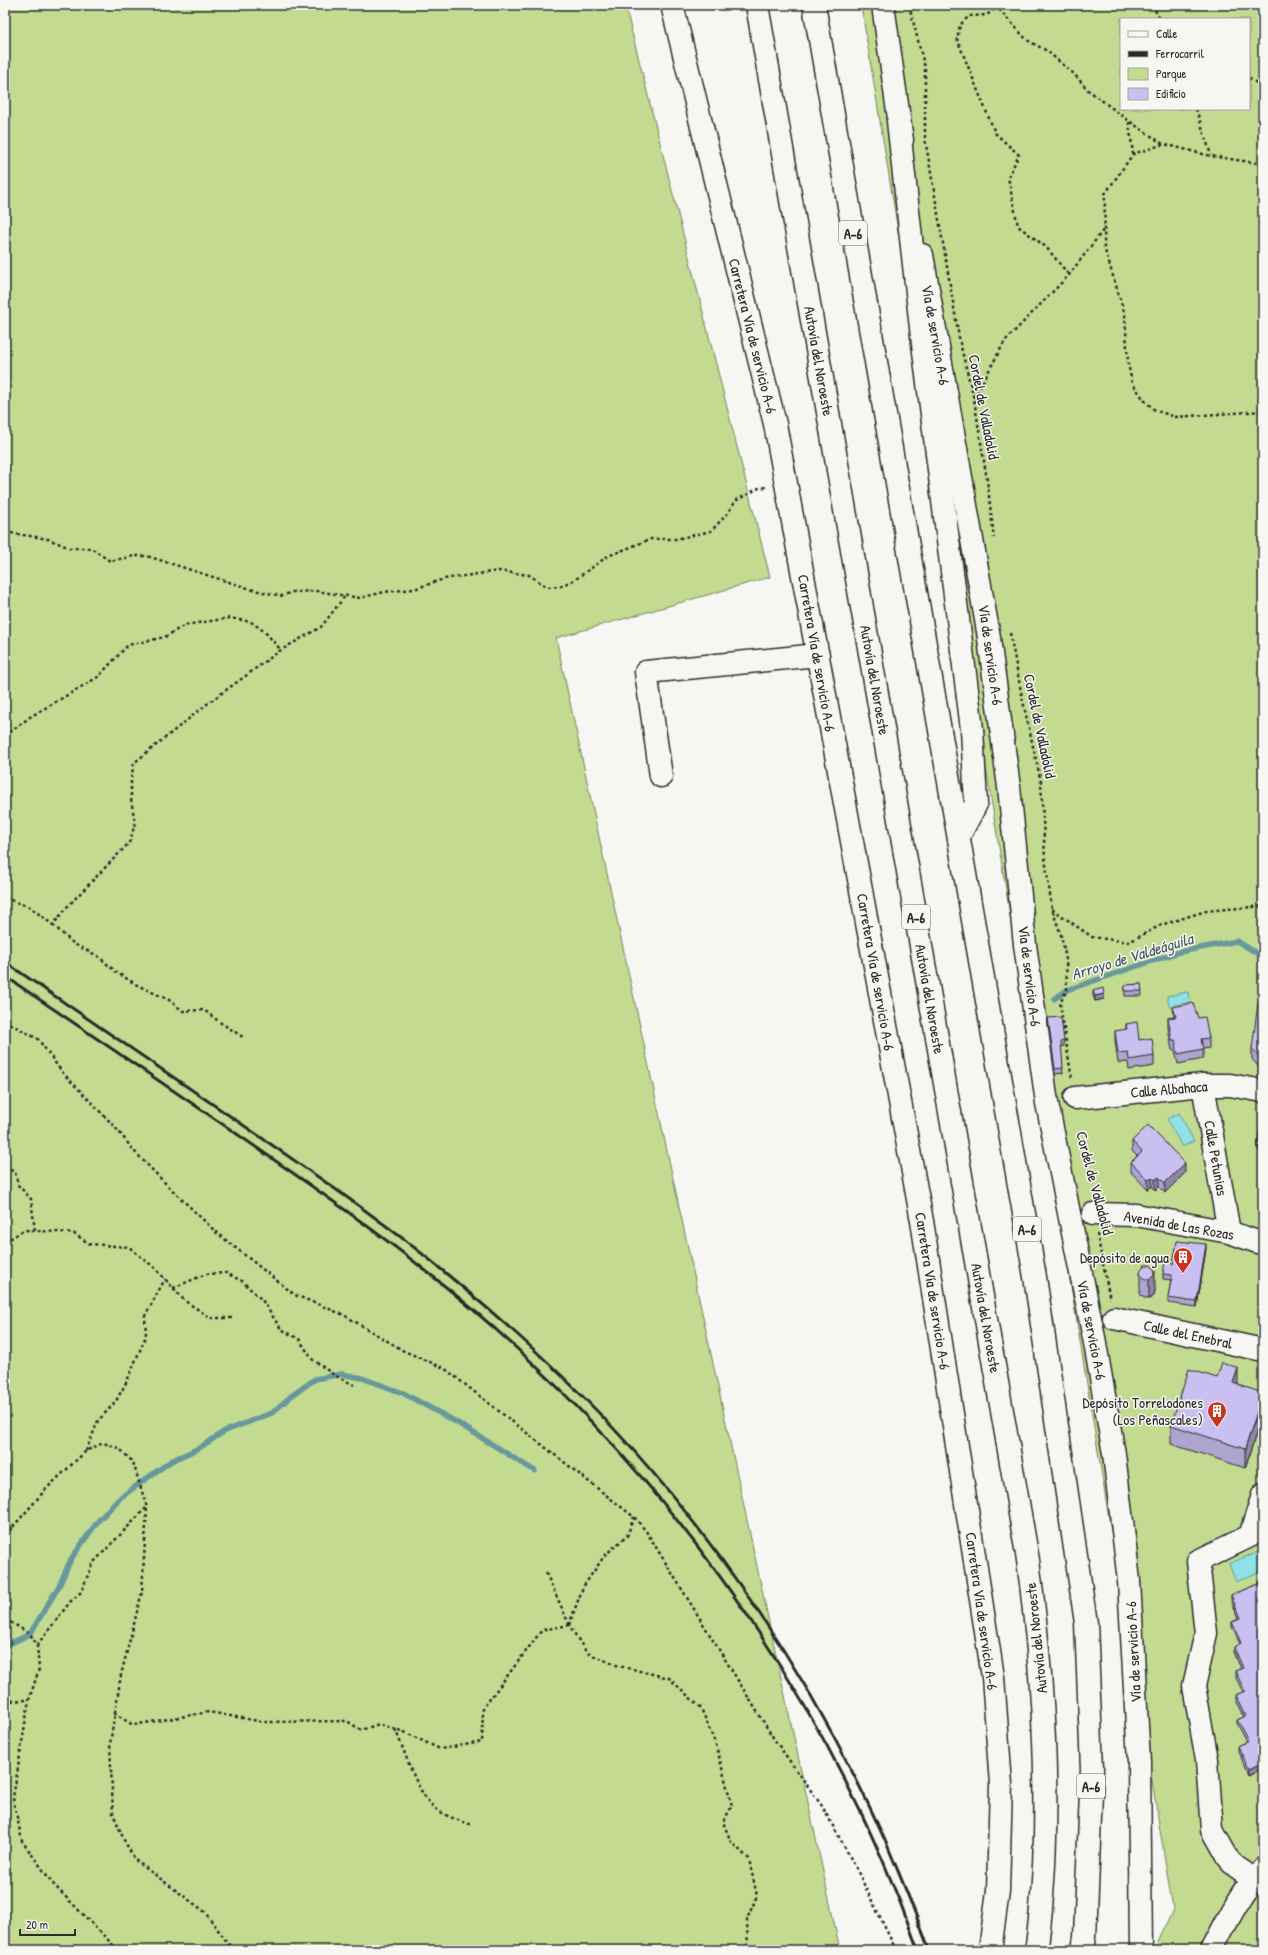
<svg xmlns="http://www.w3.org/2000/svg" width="1268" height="1955" font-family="'Patrick Hand',sans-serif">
<rect width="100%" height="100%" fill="#f6f6f2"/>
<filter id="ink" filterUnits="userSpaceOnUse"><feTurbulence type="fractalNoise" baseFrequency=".025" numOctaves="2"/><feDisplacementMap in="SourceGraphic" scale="8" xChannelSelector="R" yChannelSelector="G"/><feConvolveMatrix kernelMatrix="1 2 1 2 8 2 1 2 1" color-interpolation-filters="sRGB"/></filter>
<g filter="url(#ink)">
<g fill="#c2db91" stroke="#76835e" fill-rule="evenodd">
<path d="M5 5H625L770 577 556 638 840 1950H5Z"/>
<path d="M861 5H1263V1950H1154L1173 1909ZM1121 19H1249V109H1121Z"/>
</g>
<g fill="#8fe0e7" stroke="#67989c">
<path d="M1188 992 1190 1002 1169 1006 1167 996Z"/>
<path d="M1179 1113 1194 1141 1182 1147 1167 1119Z"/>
<path d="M1263 1549V1570L1236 1582 1229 1564Z"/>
</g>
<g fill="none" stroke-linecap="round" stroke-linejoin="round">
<g stroke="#67989c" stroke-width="5.5">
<path d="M1054 999 1067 990 1179 952 1237 941 1263 957"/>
<path d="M5 1646 30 1634 59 1586 71 1559 98 1521 121 1497 171 1461 199 1448 225 1431 272 1413 290 1397 315 1379 342 1374 362 1378 403 1393 456 1422 535 1471"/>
</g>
<g stroke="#2b2b2b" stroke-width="25">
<g id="minor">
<path d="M672 5 775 424 922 1221 993 1677 1001 1784 998 1891 990 1950"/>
<path d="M883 5 902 140"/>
<path d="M922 255 988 631 1009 787 1025 945 1047 1103 1095 1343 1114 1454 1129 1581 1139 1762 1141 1950"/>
<path d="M661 776 646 672 818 655"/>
<path d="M1203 1085 1229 1232"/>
<path d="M1075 1098 1203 1085H1230L1263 1091"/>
<path d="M1093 1214 1136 1215 1229 1232 1263 1244"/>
<path d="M1114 1318 1263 1350"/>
<path d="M1253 1879 1231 1864 1212 1830 1207 1760 1194 1686 1206 1633 1198 1561 1250 1536 1263 1495"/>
<path d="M1212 1950C1227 1921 1240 1893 1263 1869"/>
</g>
</g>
<g stroke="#2b2b2b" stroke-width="25">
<g id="highway">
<path d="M757 5 1028 1560C1041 1661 1049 1763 1044 1865 1042 1894 1041 1922 1036 1950"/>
<path d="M814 5 1035 1277 1086 1623 1092 1769 1085 1937 1083 1950"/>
<path d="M898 121 921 328 972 729 976 804 959 836"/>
</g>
</g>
<g stroke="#2b2b2b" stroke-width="2.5" stroke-dasharray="3 3" stroke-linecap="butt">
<path d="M909 5 925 68V138L960 343 974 399 987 480 994 538"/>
<path d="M995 5 1027 40 1047 51 1074 74 1088 90 1129 121 1163 144"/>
<path d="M999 5 987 15 969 16 960 25 957 39 995 133 1019 155 1008 177 1018 226 1046 247 1069 275"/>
<path d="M1152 5 1160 19"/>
<path d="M1249 78 1263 87"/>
<path d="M1196 109 1211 155"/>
<path d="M1129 122 1133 154"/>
<path d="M1263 164 1211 156 1164 144 1133 154 1105 194 1104 247 1125 315 1128 363 1132 383 1145 401 1155 410 1175 417 1263 411"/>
<path d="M974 398 1005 341 1069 275 1104 229"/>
<path d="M5 532 48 539 70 548H91L110 561 134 556H147L254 590 282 596 292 592 316 591 360 598 384 592 414 589 444 579 498 571 529 575 547 587 561 586 576 579 608 556 651 539H676L711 531 728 513 735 501 759 488 766 487"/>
<path d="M1010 633 1022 697 1041 782 1045 858 1052 909 1061 935 1066 959 1067 990 1060 1003 1072 1080"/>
<path d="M5 736 30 717 98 677 128 645 165 637 185 625 230 618 251 622 264 631 281 650"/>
<path d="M5 898 30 907 53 925 67 907 130 842 135 823 131 799V779L134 763 207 704 281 650 321 627 345 596"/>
<path d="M1052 909 1092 937 1129 942 1161 925 1206 911 1263 906"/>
<path d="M53 925 74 944 98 956 116 972 137 985 169 1000 183 1011 204 1010 221 1023 243 1037"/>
<path d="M5 1021 38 1039 62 1072 115 1127 135 1152 167 1185 217 1233 295 1295 344 1315 404 1351 444 1368 634 1517 646 1531 774 1739 822 1806 855 1866 896 1950"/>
<path d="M5 1167 15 1172 18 1185 31 1199 35 1231"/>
<path d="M1097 1234 1110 1299"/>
<path d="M5 1238 8 1240 24 1230 73 1233 90 1244 129 1247 155 1268 185 1301 211 1318H234"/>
<path d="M173 1288 206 1274 226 1273 242 1281 262 1300 281 1329 299 1339 312 1359 334 1375 354 1385"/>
<path d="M86 1451 98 1421 116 1401 127 1381 146 1336 145 1316 165 1279"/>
<path d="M5 1531 12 1528"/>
<path d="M5 1536 46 1489 86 1451 103 1443 119 1448 133 1462 147 1508 142 1592 121 1675 110 1744 113 1813 124 1840 135 1860 204 1911 233 1950"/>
<path d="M546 1573 569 1624"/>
<path d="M5 1622 9 1621 30 1634 37 1645 39 1669 29 1700 13 1798 22 1841 54 1885 118 1950"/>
<path d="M569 1625 583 1587 605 1555 627 1536 634 1517"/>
<path d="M37 1645 70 1602 81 1592 93 1563 146 1508"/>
<path d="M5 1701 28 1700"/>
<path d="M114 1713 133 1725 209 1712 264 1722 347 1721 361 1730 379 1724 404 1732 440 1749 482 1742 483 1708 542 1630 569 1625 587 1653 619 1666 669 1678 701 1708 716 1745 732 1806 723 1822 731 1842 749 1859 757 1896 747 1919 748 1950"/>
<path d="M395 1729C406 1753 416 1793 436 1809 447 1817 460 1821 473 1825"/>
</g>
<use href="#minor" stroke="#f6f6f2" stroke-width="22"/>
<use href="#highway" stroke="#f6f6f2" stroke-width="22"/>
<g stroke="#2b2b2b" stroke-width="3">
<path d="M5 962C85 1017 166 1072 246 1127 312 1173 380 1218 442 1270 483 1304 524 1339 562 1376 698 1507 812 1674 888 1847 902 1881 917 1915 929 1950"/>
<path d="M5 976C82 1029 160 1081 237 1134 303 1180 369 1225 431 1275 650 1449 824 1685 918 1950"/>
</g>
</g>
<g fill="#ada4cf" stroke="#2b2b2b">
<path d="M1141 984 1142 996H1125V985Z"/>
<path d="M1093 991 1104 999 1095 1001 1093 996Z"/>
<path d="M1263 1004V1066L1257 1065 1252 1059V1049Z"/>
<path d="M1173 1007 1198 1018 1209 1038V1048L1203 1049V1059L1178 1064 1175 1050H1172L1168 1028V1018L1174 1017Z"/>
<path d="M1048 1018 1064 1041V1046L1061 1047 1063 1073 1055 1074 1048 1023Z"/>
<path d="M1126 1024 1154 1056V1066L1129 1070 1128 1062 1118 1063 1115 1041V1031L1126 1030Z"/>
<path d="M1263 1119V1151L1258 1150V1140Z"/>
<path d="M1132 1141 1185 1173 1165 1193 1159 1187 1155 1190 1152 1186 1148 1190 1131 1172V1162L1137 1156 1132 1151Z"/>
<path d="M1206 1249 1197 1307 1168 1303V1298L1171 1280 1163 1279V1274L1173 1264Z"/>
<path d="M1145 1265 1155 1290 1154 1296 1149 1299 1144 1298 1140 1294V1274Z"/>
<path d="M1238 1385 1263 1412 1245 1468 1171 1444V1425Z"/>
<path d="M1263 1582V1768L1249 1775 1238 1751V1746L1246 1742 1237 1725V1720L1244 1717 1236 1700V1695L1243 1692 1235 1676V1671L1241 1669 1234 1652V1647L1240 1644 1232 1627V1622L1239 1619 1231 1600V1595Z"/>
</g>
<g fill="#8d86a9" stroke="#2b2b2b">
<path d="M1104 994V999L1095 1001V996Z"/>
<path d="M1185 1163V1173L1165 1193V1183Z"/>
<path d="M1152 1177V1186L1148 1190V1180Z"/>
<path d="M1159 1177V1187L1155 1190V1180Z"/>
<path d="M1206 1244V1249L1197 1307V1302Z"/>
<path d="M1155 1271V1290L1154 1296 1149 1299V1279Z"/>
<path d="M1238 1368V1387L1233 1383Z"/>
<path d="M1263 1393V1412L1245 1468V1449Z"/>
<path d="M1263 1763V1768L1249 1775V1770Z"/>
</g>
<g fill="#c9bff1" stroke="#2b2b2b">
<path d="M1141 984 1142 991H1125V985Z"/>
<path d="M1103 988 1104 994 1095 996 1093 991Z"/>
<path d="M1193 1003 1198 1018 1205 1017 1209 1038 1201 1039 1203 1049 1178 1054 1175 1040H1172L1168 1018 1176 1017 1173 1007Z"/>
<path d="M1258 1003 1263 1004V1056L1257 1055 1252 1049Z"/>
<path d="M1061 1017 1064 1041 1061 1042 1063 1068 1055 1069 1048 1018Z"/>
<path d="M1137 1022 1139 1040 1152 1038 1154 1056 1129 1060 1128 1052 1118 1053 1115 1031 1127 1029 1126 1024Z"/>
<path d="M1263 1119V1141L1258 1140Z"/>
<path d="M1148 1125 1185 1163 1165 1183 1159 1177 1155 1180 1152 1177 1148 1180 1131 1162 1142 1152 1132 1141Z"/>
<path d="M1177 1241 1206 1244 1197 1302 1168 1298 1172 1275 1163 1274 1165 1262 1173 1264Z"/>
<path d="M1145 1265H1151L1155 1271 1154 1276 1149 1279H1144L1140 1274 1141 1269Z"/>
<path d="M1222 1362 1238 1368 1233 1383 1263 1393 1245 1449 1171 1425 1189 1369 1217 1378Z"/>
<path d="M1263 1582V1763L1249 1770 1238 1746 1248 1741 1237 1720 1246 1716 1236 1695 1245 1691 1235 1671 1243 1668 1234 1647 1241 1643 1232 1622 1241 1619 1231 1595Z"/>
</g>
</g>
<defs>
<g id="building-pin" transform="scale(1)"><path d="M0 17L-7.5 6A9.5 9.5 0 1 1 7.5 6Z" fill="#c8321e" stroke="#f6f6f2"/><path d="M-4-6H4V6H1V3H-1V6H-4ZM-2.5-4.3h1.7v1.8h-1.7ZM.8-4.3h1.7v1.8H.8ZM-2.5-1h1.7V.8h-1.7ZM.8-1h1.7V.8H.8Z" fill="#fff"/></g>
</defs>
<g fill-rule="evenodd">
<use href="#building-pin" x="1183" y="1257"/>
<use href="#building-pin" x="1217" y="1411"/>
</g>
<g text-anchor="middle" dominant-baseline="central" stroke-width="3" stroke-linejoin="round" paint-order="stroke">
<g fill="#f6f6f2" stroke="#686867" stroke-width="1">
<rect x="839" y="221" width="28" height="24" rx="3"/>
<rect x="902" y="905" width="28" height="24" rx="3"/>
<rect x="1013" y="1217" width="28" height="24" rx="3"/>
<rect x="1077" y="1774" width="28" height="24" rx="3"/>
</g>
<g font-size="14" font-weight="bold" fill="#2b2b2b">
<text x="853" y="233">A-6</text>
<text x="916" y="917">A-6</text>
<text x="1027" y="1229">A-6</text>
<text x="1091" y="1786">A-6</text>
</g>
<g font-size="15" fill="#2b2b2b" stroke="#f6f6f2">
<text transform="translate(936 335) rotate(80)">Vía de servicio A-6</text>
<text transform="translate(753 336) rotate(76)">Carretera Vía de servicio A-6</text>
<text transform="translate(819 361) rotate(80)">Autovía del Noroeste</text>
<text transform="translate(984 407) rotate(79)">Cordel de Valladolid</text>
<text transform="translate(817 653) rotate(80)">Carretera Vía de servicio A-6</text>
<text transform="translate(991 655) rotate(82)">Vía de servicio A-6</text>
<text transform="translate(875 680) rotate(80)">Autovía del Noroeste</text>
<text transform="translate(1040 726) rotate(78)">Cordel de Valladolid</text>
<text transform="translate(876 972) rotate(80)">Carretera Vía de servicio A-6</text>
<text transform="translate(1030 976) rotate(83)">Vía de servicio A-6</text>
<text transform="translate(930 999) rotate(80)">Autovía del Noroeste</text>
<text transform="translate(1169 1089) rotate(-5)">Calle Albahaca</text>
<text transform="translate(1216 1158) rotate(80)">Calle Petunias</text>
<text transform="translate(1095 1183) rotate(75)">Cordel de Valladolid</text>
<text transform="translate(1179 1225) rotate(10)">Avenida de Las Rozas</text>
<text transform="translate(933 1291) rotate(81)">Carretera Vía de servicio A-6</text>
<text transform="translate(986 1318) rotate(80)">Autovía del Noroeste</text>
<text transform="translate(1092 1330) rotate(79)">Vía de servicio A-6</text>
<text transform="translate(1188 1334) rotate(12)">Calle del Enebral</text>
<text transform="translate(982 1611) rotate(82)">Carretera Vía de servicio A-6</text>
<text transform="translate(1036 1638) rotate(-96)">Autovía del Noroeste</text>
<text transform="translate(1133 1652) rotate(-93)">Vía de servicio A-6</text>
</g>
<g font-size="15" fill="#2b2b2b" stroke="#f6f6f2" text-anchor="end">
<text x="1169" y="1257">Depósito de agua</text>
<text x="1203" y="1402">Depósito Torrelodones<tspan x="1203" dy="17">(Los Peñascales)</tspan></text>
</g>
<g font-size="16" font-style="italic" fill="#44585a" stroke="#f6f6f2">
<text transform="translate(1132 956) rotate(-17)">Arroyo de Valdeáguila</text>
</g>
</g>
<rect width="1268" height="1955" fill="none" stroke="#f6f6f2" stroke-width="20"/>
<rect x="10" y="10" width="1248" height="1935" fill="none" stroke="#2b2b2b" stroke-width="1.5" filter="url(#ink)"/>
<rect x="1120" y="18" width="130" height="92" fill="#f6f6f2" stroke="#a5a5a2"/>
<rect x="1128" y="31" width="20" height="6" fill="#f6f6f2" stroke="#a5a5a2"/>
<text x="1156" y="38" font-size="12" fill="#2b2b2b">Calle</text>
<rect x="1128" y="51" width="20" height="6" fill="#2b2b2b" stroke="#a5a5a2"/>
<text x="1156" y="58" font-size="12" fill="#2b2b2b">Ferrocarril</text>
<rect x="1128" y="68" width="20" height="12" fill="#c2db91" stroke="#a5a5a2"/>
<text x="1156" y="78" font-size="12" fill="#2b2b2b">Parque</text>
<rect x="1128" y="88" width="20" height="12" fill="#c9bff1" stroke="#a5a5a2"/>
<text x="1156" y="98" font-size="12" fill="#2b2b2b">Edificio</text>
<path d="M20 1929v6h55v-6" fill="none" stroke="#2b2b2b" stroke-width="2"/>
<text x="26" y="1929" font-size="12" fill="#2b2b2b" stroke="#f6f6f2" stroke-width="3" paint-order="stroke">20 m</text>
</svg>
